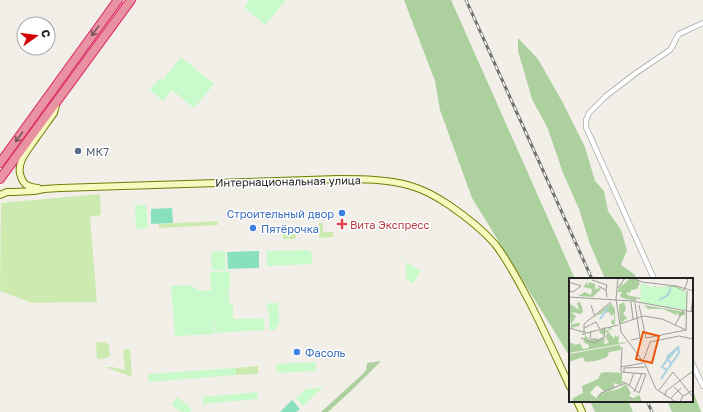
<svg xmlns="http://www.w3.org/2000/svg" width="703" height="412" font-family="'Golos Text',sans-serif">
<rect width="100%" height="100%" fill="#f2efe9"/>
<g fill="#cdebb0">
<path d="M100 194 101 215 90 217 97 302 32 303 0 291 1 203Z"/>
<path d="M218 221V225L160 228 159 227V224Z"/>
<path d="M319 223H323V232H333L334 237 319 238Z"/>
<path d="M282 226H286V234L295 233 296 239H283Z"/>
<path d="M105 342 109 345 110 356 107 358 97 359 96 343Z"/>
<path d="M125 349H130L132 377 105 367H112L125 370 123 351Z"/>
<path d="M258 366V374L236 375 235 368Z"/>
</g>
<g fill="#add19e">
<path d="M404 0H451L575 279H570V357L472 198 440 110 435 81Z"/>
<path d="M518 38 538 59 563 103 585 147 595 181 604 191 608 211 621 230 627 250 621 265 634 274 637 279H605L590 244 579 209 563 173 548 129 532 99 518 51Z"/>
<path d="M381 361 354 388 328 412H321L366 371 367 363Z"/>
<path d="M692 388 701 412H672L667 401H692Z"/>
<path d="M590 401H628L633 412H595Z"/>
</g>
<g fill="#c8facc">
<path d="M249 0H286L265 25 244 7Z"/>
<path d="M181 57 214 84 194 108 172 90 163 101 150 90 160 78 163 80Z"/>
<path d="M135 205H146L148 228 136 229Z"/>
<path d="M308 250 312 253V264L267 266V251Z"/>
<path d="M225 251 226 270H212L211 252Z"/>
<path d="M406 262 421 271 413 284 406 279Z"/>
<path d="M230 271V287H228L230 304H233V319L264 318 265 330 215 333 213 313 214 334 175 336 171 286 189 285 201 291 211 290 210 272Z"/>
<path d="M269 303H278L279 323 275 330H269V312L266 306Z"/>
<path d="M315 362 316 371 277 373 276 364Z"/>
<path d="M235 368 236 375 149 382 148 374Z"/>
<path d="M323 387 303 406 296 398 306 389Z"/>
<path d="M258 392V399L203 404 202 397Z"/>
<path d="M177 397 192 409 189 412H181L171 404Z"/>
</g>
<g fill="#88e0be">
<path d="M172 208 173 223 151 224V209Z"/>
<path d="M259 251V268L228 269 227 252Z"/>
<path d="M292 400 300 409 296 412H280Z"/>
</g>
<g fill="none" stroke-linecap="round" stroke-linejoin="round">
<g stroke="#a9a9a9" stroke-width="6">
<g id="street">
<path d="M654 279 586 127V120L589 113 606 96 636 73 670 50C674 45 675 39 679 34L703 23"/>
<path d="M692 363 703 386"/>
</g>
</g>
<g stroke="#707d05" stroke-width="8">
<g id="secondary">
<path d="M38 188C30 187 24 186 21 177 15 163 29 149 36 138 42 130 48 121 54 113L56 105"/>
<path d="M0 195 7 192H13L34 191 44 189 60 188 338 179C362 179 388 179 411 186 425 190 437 197 449 205 465 216 482 229 495 244 508 261 518 280 528 299 543 328 556 357 570 387"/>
<path d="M577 401 582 412"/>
</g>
</g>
<g stroke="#dc2a67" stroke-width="10">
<g id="highway">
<path d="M0 163 118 0"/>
<path d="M0 179 131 0"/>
</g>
</g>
<use href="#street" stroke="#fff" stroke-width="4.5"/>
<use href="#secondary" stroke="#f7fabf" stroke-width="6"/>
<use href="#highway" stroke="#e892a2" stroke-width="8"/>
<g stroke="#707070" stroke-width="3">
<g id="rail">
<path d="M466 0 592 279"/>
<path d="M647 401 652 412"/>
</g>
</g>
<use href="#rail" stroke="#fff" stroke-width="1.5" stroke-dasharray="4.5" stroke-linecap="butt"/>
</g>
<defs><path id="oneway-shaft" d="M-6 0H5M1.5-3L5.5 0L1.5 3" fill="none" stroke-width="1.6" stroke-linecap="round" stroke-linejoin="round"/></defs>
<g stroke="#7b545c">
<use href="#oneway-shaft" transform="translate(95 31) rotate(127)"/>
<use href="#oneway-shaft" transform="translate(19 137) rotate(126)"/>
</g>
<circle fill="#5c6f8a" stroke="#fff" stroke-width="1.5" cx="78" cy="151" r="4"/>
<g fill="#3f7fe0" stroke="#fff" stroke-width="1.5">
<circle cx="342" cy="213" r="4"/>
<circle cx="253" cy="228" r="4"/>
<circle cx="297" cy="352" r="4"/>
</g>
<path fill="#e0444e" stroke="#fff" stroke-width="1.5" d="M340 218h4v4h4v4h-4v4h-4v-4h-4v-4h4z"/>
<g text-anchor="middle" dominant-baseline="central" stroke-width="3" stroke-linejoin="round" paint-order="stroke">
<g font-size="11" fill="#4e5e75" stroke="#fff" text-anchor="start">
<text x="86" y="151">МК7</text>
</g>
<g font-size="11" fill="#222" stroke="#fff">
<text transform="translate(288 181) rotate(-1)">Интернациональная улица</text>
</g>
<g font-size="11" fill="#366cbe" stroke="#fff" text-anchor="start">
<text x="334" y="213" text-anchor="end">Строительный двор</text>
<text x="261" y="228">Пятёрочка</text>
<text x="305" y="352">Фасоль</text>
</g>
<g font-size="11" fill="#be3a42" stroke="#fff" text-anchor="start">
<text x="350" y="224">Вита Экспресс</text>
</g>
</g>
<g transform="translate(569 278)">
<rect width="124" height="124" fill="#f2efe9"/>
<path d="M61 0 72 3H69L71 5 68 11 62 12 61 15 58 14V17L72 20V13L79 8 84 10 81 15 84 17 85 8 89 9V15L91 9 107 8 118 14 109 12 117 16 118 31 89 27 88 24 91 23 86 20 87 27 84 23 82 26 68 20 67 23 53 20 51 18 53 14H49V12L54 4 53 8ZM18 4 19 8 20 4 26 6V11L31 10 32 11 24 19 9 18 16 14 22 17 23 11 14 9ZM11 24 14 33 12 36 2 34 7 38 2 47 8 45H11L10 48 2 50 0 25 10 32 8 25ZM55 24 57 31 54 36 58 40 51 46 50 27ZM42 25 46 31V46L44 47 42 45 43 41 45 43V36L42 38 40 34 37 35V31L32 36 26 38ZM75 27 116 34V37L109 38V35L107 37 94 31H79ZM42 49 43 53 41 51 39 53 45 61 46 57 48 59 50 57 49 65 57 64V65L0 75V64L7 67 11 65 14 71 20 70V67L14 64 17 61 15 62 16 57H12L15 54 20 62 36 60 35 66 40 65 36 58 39 55 37 54 34 57 30 54 34 50 37 53ZM51 67 52 72 40 74 38 79 27 83 16 84 14 79 0 84V76ZM36 94 53 95V103L57 104 50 107 44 105 46 109 49 108 40 113H35L28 107 21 115 27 120 32 115 50 111 57 106 62 115 60 118 64 120 70 117 73 124H3L4 120 14 115 13 108 29 101 32 95Z" fill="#add19e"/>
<path d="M72 5 83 9H106L118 16V32L71 24Z" fill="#c8facc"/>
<path fill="none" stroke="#aad3df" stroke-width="2" d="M90 22 99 17 102 9M31 41 40 28M99 81 109 69M103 86 98 81 99 78 109 69 110 74M99 91 111 73M92 101 98 92 93 89 98 82"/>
<path fill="none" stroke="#9f9d99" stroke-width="1" d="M49 0 47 21 52 54 76 86 87 111 107 124M64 0 73 4 107 8 124 13M23 2 38 7 37 12M0 4 12 8 4 14 0 13M29 8 37 12 38 19M49 10 56 0M115 12 119 2 116 0M0 19 63 23 124 34M62 24 64 41M22 27 26 39M70 27 77 60 117 52M122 34 124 19M51 46 74 38 93 41 117 52M106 47 114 33M0 50 18 55 49 47M15 50 27 44 31 51M117 52 118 13M22 53 21 61H28M15 54V46L42 24M12 60 25 65 35 59 36 49M62 62 71 60 66 25M75 81 81 64 110 58 124 61M74 85 52 89V94L77 96M52 89 53 69M55 94V90L76 89M60 108 65 95M105 109 114 118M90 112 104 94 124 119M65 114 73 95M96 118 97 113 124 93M29 119 32 115 57 105 70 115 77 96M102 120 112 110M111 124 113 119 124 112"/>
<path fill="#e8590c" fill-opacity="0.15" stroke="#e8590c" stroke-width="2" d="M74 54 90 58 83 85 67 81Z"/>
<rect width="124" height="124" fill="none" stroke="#222" stroke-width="2"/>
</g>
<g transform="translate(36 36) rotate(76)"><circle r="19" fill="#ffffff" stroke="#a7a7a7"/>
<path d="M0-3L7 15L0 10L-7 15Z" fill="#d40000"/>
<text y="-6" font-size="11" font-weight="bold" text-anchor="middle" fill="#222222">С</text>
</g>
</svg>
